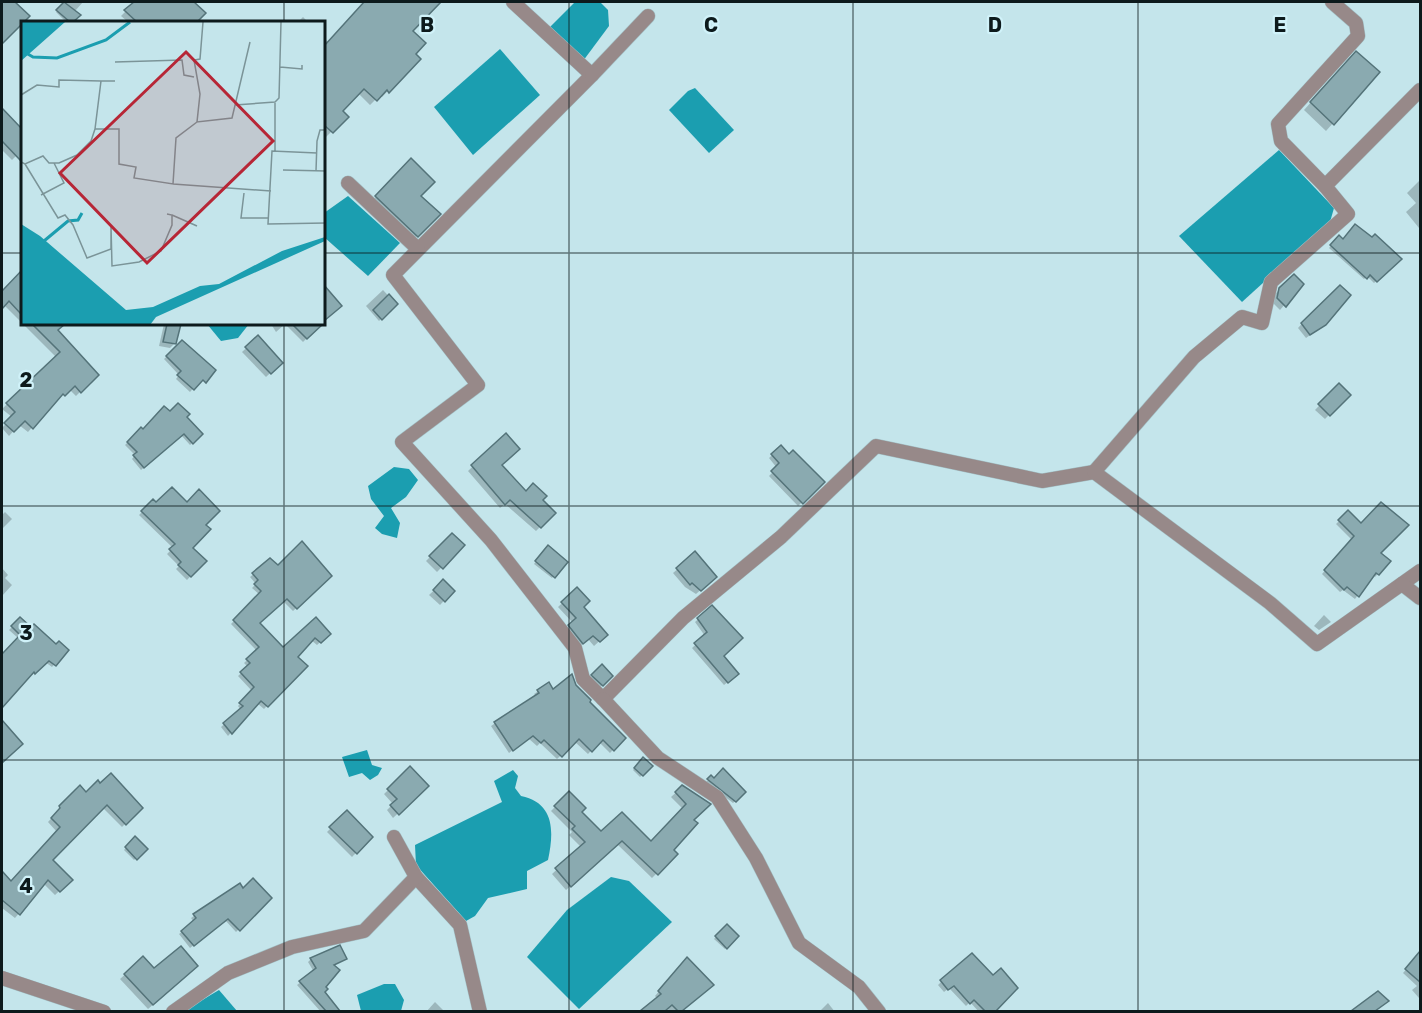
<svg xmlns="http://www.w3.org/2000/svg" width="1422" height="1013" font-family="Rubik,sans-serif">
<rect width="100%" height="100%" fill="#c4e5eb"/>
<g fill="#1b9eb0">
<path d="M575 2H600L608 10 609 26 583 61 547 30Z"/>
<path d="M500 49 540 95 473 155 434 107Z"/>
<path d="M695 88 734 130 709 153 669 110 688 91Z"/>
<path d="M1279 150 1334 208 1330 222 1242 302 1179 236Z"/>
<path d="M348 196 400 243 368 276 324 237V213Z"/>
<path d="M207 324H249L238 338 221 341Z"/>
<path d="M394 467 409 469 418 480 406 497 391 508 400 523 397 538 382 534 375 528 384 516 371 499 368 486Z"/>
<path d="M367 750 372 765 382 768 378 775 370 780 362 773 349 777 342 757Z"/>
<path d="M513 770 518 776 515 788 521 796C555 803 554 832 548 860L527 871V889L488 898 475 916 466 921 416 865 415 845 502 802 494 781Z"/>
<path d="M611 877 629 881 672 922 579 1009 527 957 567 910Z"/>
<path d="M384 984H395L404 1000 401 1011H361L357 995Z"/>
<path d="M219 990 237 1011 182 1012Z"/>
</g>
<g fill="#0003">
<path d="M2 2H14L28 16 2 42Z"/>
<path d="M66 2H83L75 11 79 15 71 22H66L56 12Z"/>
<path d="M135 2H192L204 13 196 22H128L121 16Z"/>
<path d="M367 2H393L398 7 403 2H440L410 31 413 54 419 59 382 97 380 95 370 105 358 93 341 111 346 117 326 137 324 135V38L329 43Z"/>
<path d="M303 17 308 22H298Z"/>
<path d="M1349 60 1378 72 1326 131 1304 110Z"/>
<path d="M5 114 22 131V150L12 160 2 150V118Z"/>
<path d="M411 161 419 196 439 214 410 243 369 204Z"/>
<path d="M1419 181 1420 228H1419L1406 212 1416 203 1407 193Z"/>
<path d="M1339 237 1343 241 1399 259 1374 283 1367 276 1364 279 1329 248Z"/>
<path d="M22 269V323L4 305 2 307V293Z"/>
<path d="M1294 276 1302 284 1280 310 1273 303 1275 294Z"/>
<path d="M383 290 396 304 379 321 366 306Z"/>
<path d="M1321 303 1323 305 1320 328 1306 338 1298 328Z"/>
<path d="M23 324H62L56 330 97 375 76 396 69 389 58 398 28 432 19 425 9 436 2 428 12 417 2 409 56 357Z"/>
<path d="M164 324H180L175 343 170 348 159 346Z"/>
<path d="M271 324H285L276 332Z"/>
<path d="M285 324H321L303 342Z"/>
<path d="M258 337 281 363 266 377 242 352Z"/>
<path d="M182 342 204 376 190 392 176 379 179 375 164 359Z"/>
<path d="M1339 385 1348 395 1325 419 1315 410Z"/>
<path d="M185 417 201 434 190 445 181 435 141 470 132 459 135 455 125 445 141 429 143 431Z"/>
<path d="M506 435 500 466 526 493 541 500 554 513 536 531 505 504 500 508 468 471Z"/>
<path d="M781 447 823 482 798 506 769 476 777 468 769 458Z"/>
<path d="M153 501 205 561 187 580 176 569 179 566 167 554 173 548 139 515Z"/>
<path d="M5 512 12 519 2 529V515Z"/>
<path d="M1348 512 1379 553 1389 562 1375 577 1373 575 1355 599 1343 590 1340 592 1322 574 1352 540 1336 524Z"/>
<path d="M452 535 463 545 437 572 426 561Z"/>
<path d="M548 547 566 562 552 578 534 564Z"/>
<path d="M695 554 715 577 696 594 685 587 673 573Z"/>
<path d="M270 560 278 567 330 576 293 611 283 601 258 623 283 649 316 619 329 634 317 645 311 640 295 657 306 666 264 709 257 703 228 736 221 727 241 710 238 706 252 691 238 676 248 667 244 663 257 651 231 624 260 595 252 588 256 584 250 577Z"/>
<path d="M2 568 8 575 5 578 12 585 2 596Z"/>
<path d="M443 582 453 591 440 605 429 595Z"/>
<path d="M577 589 582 607 606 635 594 646 588 639 578 648 565 631 573 623 558 607Z"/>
<path d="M712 607 722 656 734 677 724 685 692 648 705 636 695 622Z"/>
<path d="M1324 615 1331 622 1319 630 1314 626Z"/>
<path d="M20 619 56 646 67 650 52 667 45 662 32 675 30 674 2 706V656L18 638 9 630Z"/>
<path d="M602 666 611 676 598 690 588 680Z"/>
<path d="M549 684 553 691 575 686 624 738 610 753 599 742 588 754 575 742 557 759 540 743 537 746 528 738 509 753 491 726 536 696 534 694Z"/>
<path d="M2 722 21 744 2 763Z"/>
<path d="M643 759 651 766 640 777 633 770Z"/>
<path d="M410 769 427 786 393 818 387 810 393 804 384 794Z"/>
<path d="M711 777 714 780 744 792 733 803 706 782Z"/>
<path d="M80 787 86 794 141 808 122 827 102 807 51 860 71 880 55 895 44 884 15 918 2 908V874L11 883 57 832 48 822Z"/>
<path d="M682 787 692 820 672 850 676 854 652 878 617 844 566 890 552 874 581 847 569 835 572 832 551 811 569 793 580 812 601 833 651 843 683 809 671 797Z"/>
<path d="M347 812 371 837 352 857 327 832Z"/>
<path d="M135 838 146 849 134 860 124 850Z"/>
<path d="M239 885 243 890 270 898 236 932 225 920 190 948 179 934 194 922 191 918Z"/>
<path d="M727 926 737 936 725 949 714 939Z"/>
<path d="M1420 954V997L1419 998 1412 990 1417 986 1403 973Z"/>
<path d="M143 958 154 970 192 971 148 1009 120 979Z"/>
<path d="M345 958 333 966 323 992 338 1012H321L297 985 314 972 308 962 311 959Z"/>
<path d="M683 963 712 985 680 1012H670L667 1008 664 1012H643L657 998 655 996Z"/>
<path d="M941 982 1006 996 1008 998 994 1012H979L970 1002 966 1006 949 988 944 992 938 985Z"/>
<path d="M435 1002 445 1012H426Z"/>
<path d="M828 1003 835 1012H819Z"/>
</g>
<g fill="#8aaab0" stroke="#547379" stroke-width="1.5">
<path d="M2 2H15L30 16 2 44Z"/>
<path d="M64 2 81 15 73 22H70L56 10Z"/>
<path d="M134 2H194L206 13 197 22H137L124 10Z"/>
<path d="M364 2H441L413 31 426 43 416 54 421 59 389 93 387 90 377 101 364 89 343 111 349 117 333 133 324 125V46Z"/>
<path d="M1356 51 1380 72 1334 125 1310 102Z"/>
<path d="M2 108 22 129V162L2 141Z"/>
<path d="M411 158 435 182 421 196 441 214 418 237 375 196Z"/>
<path d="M1355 224 1372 237 1375 234 1402 259 1377 282 1370 275 1367 279 1330 245 1339 235 1343 239Z"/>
<path d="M22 270V315L9 301 2 309V291Z"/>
<path d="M1294 274 1304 284 1286 307 1277 298 1279 288Z"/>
<path d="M324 285 342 306 324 321Z"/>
<path d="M1340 285 1351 295 1326 325 1310 335 1301 323Z"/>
<path d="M389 294 398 304 382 320 373 310Z"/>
<path d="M32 324H65L58 330 99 375 81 393 75 386 65 396 63 394 33 429 25 421 14 432 4 423 15 412 6 403 60 352Z"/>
<path d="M167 324H181L176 344 163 342Z"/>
<path d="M292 324H323L307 339Z"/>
<path d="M258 335 283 363 271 374 245 347Z"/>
<path d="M182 340 216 370 206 383 203 380 194 390 177 375 181 371 166 356Z"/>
<path d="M1339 383 1351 395 1330 416 1318 404Z"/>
<path d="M178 403 190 414 187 417 203 434 193 444 184 434 144 468 133 455 137 452 127 442 141 427 143 429 164 406 170 411Z"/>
<path d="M506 433 520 449 502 465 526 491 533 483 547 496 543 500 556 513 541 528 510 500 505 505 471 465Z"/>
<path d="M781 445 789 454 793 450 825 482 803 504 771 471 779 463 771 454Z"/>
<path d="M172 487 187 502 199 489 220 511 206 525 211 529 193 548 207 561 191 577 178 565 181 562 169 549 175 544 141 511 153 499 156 502Z"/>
<path d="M1381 502 1409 525 1381 553 1391 561 1379 575 1376 573 1359 597 1347 587 1344 590 1324 570 1354 536 1338 520 1348 510 1361 523Z"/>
<path d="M452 533 465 545 443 569 429 556Z"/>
<path d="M302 541 332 576 297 609 287 599 260 623 283 647 316 617 331 634 321 643 315 638 298 657 308 666 268 707 261 701 232 734 223 723 243 706 239 703 254 687 240 672 250 663 246 659 259 647 233 620 261 591 254 584 258 580 252 573 270 558 278 565Z"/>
<path d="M548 545 568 562 555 578 535 561Z"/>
<path d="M695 551 717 577 701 591 692 583 690 585 676 568Z"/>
<path d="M443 579 455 591 445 602 433 590Z"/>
<path d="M577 587 590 601 584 607 608 635 600 642 593 636 583 644 568 625 576 618 561 602Z"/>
<path d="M712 605 743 638 724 656 739 674 728 683 694 643 707 632 697 618Z"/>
<path d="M20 617 31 627 34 624 56 644 59 641 69 650 56 666 49 661 35 674 34 672 2 708V654L20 635 11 626Z"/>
<path d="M602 664 613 676 603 686 591 675Z"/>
<path d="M572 674 576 685 591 700 590 702 626 738 614 751 603 740 592 752 579 739 562 757 544 740 541 743 533 736 513 751 494 722 539 693 537 690 549 682 553 689Z"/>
<path d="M2 720 23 744 2 763Z"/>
<path d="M643 757 653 766 643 776 634 768Z"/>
<path d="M410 766 429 786 399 815 390 805 397 799 387 789Z"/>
<path d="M723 768 746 792 736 802 707 779 711 775 714 778Z"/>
<path d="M111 773 143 808 126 825 107 805 53 860 73 880 60 892 48 880 20 915 2 900V871L11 881 60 827 51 818 60 808 59 806 80 785 86 792 98 780 100 783Z"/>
<path d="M682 785 711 804 694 820 698 823 674 850 678 854 658 875 622 841 571 887 555 868 585 842 572 829 575 826 554 806 569 791 586 808 582 812 601 831 622 812 651 841 686 804 675 792Z"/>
<path d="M347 810 373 837 357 854 329 827Z"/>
<path d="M135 836 148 849 137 860 125 847Z"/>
<path d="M253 878 272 898 240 931 228 919 194 946 181 931 196 918 193 914 240 883 243 888Z"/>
<path d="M727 924 739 936 727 949 715 936Z"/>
<path d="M340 945 347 959 334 965 340 970 326 987 328 989 325 992 340 1011H326L299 981 316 968 310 958Z"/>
<path d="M181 946 198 966 153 1005 124 974 143 956 154 968Z"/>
<path d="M1420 951V982L1405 969Z"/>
<path d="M972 953 993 975 1001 968 1018 988 996 1011H985L974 1000 970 1004 954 986 948 990 940 980Z"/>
<path d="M687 957 714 985 682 1011H678L672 1005 665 1011H640L661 994 658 991Z"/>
<path d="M1378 991 1389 1001 1375 1011H1351Z"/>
</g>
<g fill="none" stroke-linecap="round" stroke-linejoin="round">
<g stroke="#a3c0c6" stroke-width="15">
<g id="street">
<path d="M513 2 592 75 393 275 478 385 402 442 491 540 575 648 583 679 603 699 683 618 781 537 876 446 1042 481 1094 472"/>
<path d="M592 75 648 16"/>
<path d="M1420 90 1325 186 1348 214 1271 282 1262 323 1242 317 1194 357 1094 472 1270 603 1317 644 1420 571"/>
<path d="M348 183 418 249"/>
<path d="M1325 186 1281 141 1278 124 1358 36 1356 23 1332 2"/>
<path d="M1402 584 1420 598"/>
<path d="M603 699 658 758 717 797 756 858 799 943 859 987 879 1012"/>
<path d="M416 877 460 925 480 1012"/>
<path d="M2 978 104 1012"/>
<path d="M173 1012 228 973 292 947 364 931 416 877 394 837"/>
</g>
</g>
<use href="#street" stroke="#978989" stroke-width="14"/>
</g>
<path fill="none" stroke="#0d1a1c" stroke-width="1.5" stroke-opacity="0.55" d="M284 2V22M569 2V1012M853 2V1012M1138 2V1012M2 253H22M324 253H1420M284 324V1012M2 506H1420M2 760H1420"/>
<g transform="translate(21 21)">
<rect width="304" height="304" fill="#c4e5eb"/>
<path d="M0 1H44L0 40ZM0 203 19 215 105 289 132 286 179 265 198 263 261 230 304 216V220L135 296 129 304H0Z" fill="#1b9eb0"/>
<path fill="none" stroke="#1b9eb0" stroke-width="3" d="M0 29 12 36 36 37 85 19 109 1M23 220 47 200 57 199 61 192"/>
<path fill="none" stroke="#7b9498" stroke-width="1.5" d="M182 1 179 38 173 39 179 73 176 101 211 97 229 21M94 41 161 39 163 54 173 56M259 46 281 48V44M0 74 16 64 38 66V59L80 60M254 82V130M214 84 254 81 258 77 260 1M74 108 80 60H94M296 132 251 130 247 203 305 202M0 141 4 143 22 135 28 142H38L56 134 70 120 74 108H98V143L115 146 113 157 152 163 155 117 176 101M4 143 37 197 44 194 52 204 66 237 90 228V205L91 245 118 241 140 230 151 204V194L146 193M262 149 305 150M295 150 296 120 299 109H305M152 163 250 170M223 172 220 197H247M20 174 43 162 33 142M151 194 176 205"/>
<path fill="#b72636" fill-opacity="0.15" stroke="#b72636" stroke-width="3" d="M165 31 252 120 126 242 39 152Z"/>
<rect width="304" height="304" fill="none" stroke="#0d1a1c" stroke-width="3"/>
</g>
<g font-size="20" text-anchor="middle" font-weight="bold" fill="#0d1a1c" stroke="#d0f2f9" stroke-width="4.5" stroke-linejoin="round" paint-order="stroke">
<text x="427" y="32">B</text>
<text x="711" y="32">C</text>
<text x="995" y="32">D</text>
<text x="1280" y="32">E</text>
<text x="26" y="387">2</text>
<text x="26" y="640">3</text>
<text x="26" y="893">4</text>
</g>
<rect width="1422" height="1013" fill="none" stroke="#0d1a1c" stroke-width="6"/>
</svg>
